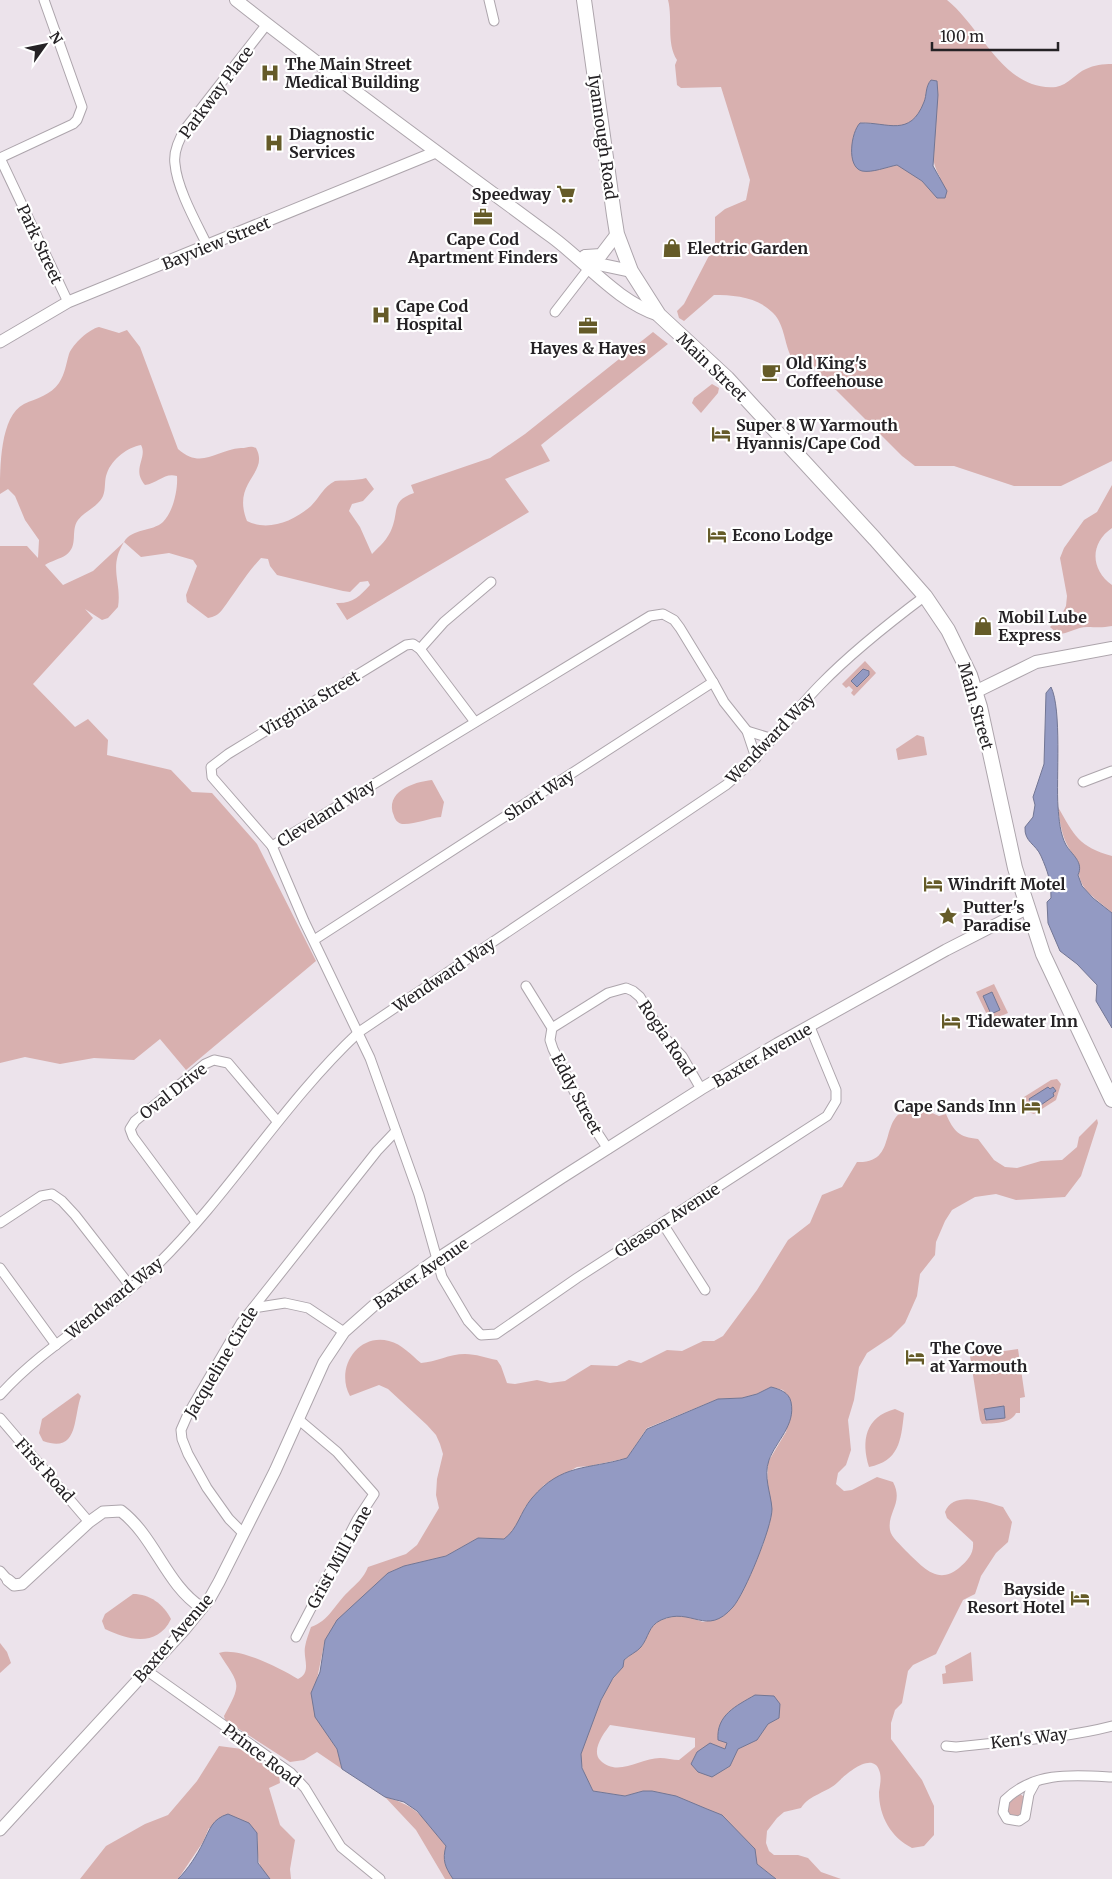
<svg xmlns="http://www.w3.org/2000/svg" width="1112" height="1879" font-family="Merriweather,serif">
<rect width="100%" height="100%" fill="#ece3eb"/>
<g fill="#d8b0af" fill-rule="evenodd">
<path d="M668 0H947C982 28 1004 92 1056 87 1068 85 1076 73 1086 69 1094 65 1103 64 1112 64V461L1061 486H1014L954 466H915L902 456 815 369C779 369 792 330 772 312 757 297 734 295 714 295L684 321 679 318 677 311 684 304 715 244V217L725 209 746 200 750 180 721 87 681 88 677 85 675 65 677 60C666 43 673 19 668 0ZM937 81C940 112 923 150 940 177L930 188 912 173 897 165 864 171 860 123C872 122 883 127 895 127 916 126 926 106 927 88Z"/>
<path d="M99 327 119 333 127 330 140 347 178 449C202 470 215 450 241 448 247 448 250 445 256 448 270 474 231 481 247 521 268 532 294 521 311 506 320 497 323 487 335 481 340 480 357 481 366 478L374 489 363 501 352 504 349 511 360 527 372 554C380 546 388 539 392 528 399 510 391 501 414 493L411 485 490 458 525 434 653 332 668 344 541 445 550 461 505 479 529 512 347 620 336 603C352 604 359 597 370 585L368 581 360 582 350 592 343 591 277 575 270 566 268 559 261 558C246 574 235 593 222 610 218 615 214 617 208 618L187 602 186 595 197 566 193 560 169 553 141 557 124 542C108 568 122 582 118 607L108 618 102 620 85 609 93 618 33 684 75 727 88 719 108 740 107 755 171 770 192 792 212 793 257 844 316 961 186 1070 160 1039 134 1060 94 1058 60 1064 25 1057 0 1063V546H27L38 558 39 540 25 520 15 496 8 489 0 494C0 467 0 416 24 404 37 398 51 395 59 383 65 374 66 364 69 354 73 344 89 329 99 327ZM141 445C148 458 131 469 145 485 158 483 165 472 177 476 178 490 173 512 163 522 152 532 132 528 124 542L93 571 63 585 45 565C51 561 60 559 66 555 79 546 70 531 78 520 85 511 98 507 103 496 106 489 104 480 107 473 112 459 128 447 141 445Z"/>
<path d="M712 384 719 388 718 393 701 413 692 403 694 398Z"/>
<path d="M1112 485V528C1090 543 1090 569 1112 585V626C1102 628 1096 627 1087 627 1077 627 1068 634 1058 634L1050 627 1062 614 1066 606 1067 596 1060 558 1064 548 1084 520 1097 512Z"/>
<path d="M865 661 876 673 854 696 851 693 853 690 849 686 846 688 842 684Z"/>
<path d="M917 735 924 737 927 755 898 760 896 749Z"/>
<path d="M432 780 444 802 441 817C429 818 414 825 402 824 398 823 395 820 394 816 384 792 413 782 432 780Z"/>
<path d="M1058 807C1074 835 1079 847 1112 856V913C1092 894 1077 891 1078 861 1063 842 1061 831 1058 807Z"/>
<path d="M994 984 1008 1013 990 1021 976 992Z"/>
<path d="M1057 1079 1061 1084 1056 1100 1034 1114 1025 1111 1022 1106 1024 1097 1051 1080Z"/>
<path d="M918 1107 939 1116 946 1114C954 1132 959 1137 978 1139L994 1160 1005 1167 1017 1168 1041 1161 1062 1160 1077 1147 1079 1137 1097 1119 1098 1123 1081 1176 1065 1197 1016 1200 996 1194 975 1197 952 1210 945 1221 936 1242 935 1255 920 1274 917 1296 905 1323 891 1337 867 1353 859 1367 854 1400 848 1420 851 1450 846 1465 838 1473 836 1484 844 1491 852 1490 877 1477 893 1482C904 1503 887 1512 890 1530 891 1537 901 1545 906 1551 922 1566 937 1586 959 1568 968 1560 974 1554 973 1542L947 1518 945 1512C953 1490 987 1502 1003 1507L1012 1522 1008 1542 996 1553 981 1576 975 1594 963 1600 936 1654 913 1665 908 1671 902 1703 895 1710 891 1723V1739L922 1780 934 1806V1835L924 1846 912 1848C891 1837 879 1817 879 1792 880 1785 882 1777 879 1770 872 1751 845 1775 838 1782 827 1793 810 1794 801 1808L784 1812 777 1818 767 1831 766 1843 769 1851 774 1855H798L808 1858 821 1872 841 1879H776L757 1864 707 1809 676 1797 652 1791H643L625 1796 593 1791C587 1780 580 1768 581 1755 582 1743 602 1697 608 1686 613 1677 622 1671 624 1660L642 1646 650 1629 658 1621 680 1614 703 1622 719 1618 734 1605 742 1592 763 1545 772 1510 767 1488 768 1462 786 1432 790 1415 791 1401 783 1390 771 1387 757 1394 742 1398 718 1399 647 1428 627 1458 590 1466 577 1467 544 1485 525 1507 515 1531 504 1539 478 1538 446 1556 404 1566 388 1573 325 1640 317 1679 327 1734 337 1749 342 1769 317 1752 304 1760 290 1762 225 1720 224 1716C243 1681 239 1685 219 1653 238 1646 281 1669 298 1679 312 1672 303 1659 305 1647 306 1640 309 1633 311 1627 329 1621 335 1604 348 1592 357 1583 363 1579 368 1567L406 1554 417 1545 439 1508 436 1495 437 1479 443 1454 440 1444 436 1435 427 1425 388 1389 379 1385 350 1396C335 1369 357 1333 389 1341 402 1344 411 1355 421 1363 436 1362 449 1354 465 1354 476 1354 486 1358 497 1360L501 1366 507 1383 515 1384 537 1380 550 1383 565 1381 591 1365 617 1366 629 1360 641 1363 667 1350 682 1351 703 1341H714L723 1336 757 1290 788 1240 810 1223 822 1195 842 1187 857 1162C903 1164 873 1110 918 1107ZM610 1725 695 1738V1747L679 1760C673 1760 666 1758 660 1758 640 1758 617 1778 600 1760 591 1750 604 1733 610 1725Z"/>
<path d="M1018 1349 1025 1397 1020 1398V1413H1016C1011 1424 993 1423 982 1424L980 1420 970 1356Z"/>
<path d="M78 1393 81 1396C73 1418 79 1454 43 1441L39 1433 42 1419Z"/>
<path d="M895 1409 904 1413C901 1441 899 1461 869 1467 861 1441 865 1417 895 1409Z"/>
<path d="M133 1594C150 1594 163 1604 171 1619 157 1648 128 1640 105 1629L102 1621 105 1614Z"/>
<path d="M0 1643 7 1652 11 1663 0 1673Z"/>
<path d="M971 1652 973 1681 943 1684 942 1674 946 1673 945 1666Z"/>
<path d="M219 1746 242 1749 279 1776 280 1783 269 1788 280 1825 295 1840 290 1869 291 1879H270C253 1863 260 1853 257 1833L209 1828 203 1842 178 1879H80L106 1846 145 1824 168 1815 197 1781Z"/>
<path d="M1019 1793 1024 1797 1021 1815 1017 1817 1009 1815 1007 1808 1011 1800Z"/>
<path d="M385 1797C419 1806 425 1820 446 1846 442 1860 445 1867 453 1879H445L416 1830Z"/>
</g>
<g fill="#939ac3" stroke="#727694">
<path d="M931 80 937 81 938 95 933 166 947 191 945 198H937L922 181 897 165C887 167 872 173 862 171 846 167 851 132 860 123 888 122 910 138 924 102 927 95 925 87 931 80Z"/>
<path d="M863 669 869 671V675L857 687 851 681Z"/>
<path d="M1051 687C1062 709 1056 779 1058 807 1059 819 1060 834 1066 845 1072 855 1084 862 1078 875L1082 886 1093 898 1112 913V1028L1096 1001 1097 985 1077 964 1060 951 1048 923 1047 902 1051 898C1051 881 1048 872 1041 856 1036 844 1024 842 1025 827L1033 817 1035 805 1033 797 1044 764 1046 693Z"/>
<path d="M992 992 1000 1010 991 1014 983 996Z"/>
<path d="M1048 1087 1050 1089 1053 1087 1056 1091 1053 1093 1054 1096 1035 1109 1029 1099Z"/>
<path d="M771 1387C779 1389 789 1392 791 1402 796 1425 776 1441 769 1460 763 1477 771 1493 772 1509 772 1527 745 1593 733 1607 706 1638 692 1606 661 1620 648 1626 649 1637 641 1647 637 1652 629 1655 624 1660L623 1667 613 1678 601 1700 581 1754 582 1768 593 1791 625 1796 643 1791H652L676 1796 707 1809 722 1815 755 1849 757 1864 776 1879H453C445 1867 442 1860 446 1846L417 1811 404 1802 385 1797 342 1769 337 1749 315 1717 311 1693 320 1672 325 1640 337 1620 388 1573 404 1566 446 1556 478 1538 504 1539C518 1529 520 1512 532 1498 562 1463 587 1470 627 1458L647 1429 718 1399 742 1398 757 1394Z"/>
<path d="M1004 1406 1005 1418 986 1420 984 1409Z"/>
<path d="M755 1695 774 1696 780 1704 779 1718 768 1724 757 1740 738 1749 730 1766 712 1777 698 1772 691 1764 697 1752 710 1743 725 1749 727 1743 718 1740C716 1715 736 1706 755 1695Z"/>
<path d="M228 1814 249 1823 257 1833 258 1863 270 1879H178C188 1869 197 1855 203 1843 210 1829 212 1819 228 1814Z"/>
</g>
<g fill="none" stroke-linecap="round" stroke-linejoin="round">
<g stroke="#ada5ac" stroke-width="11">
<g id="minor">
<path d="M489 0 494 21"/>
<path d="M0 158 73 124 77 120 82 107 44 0"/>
<path d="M0 158 68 302"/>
<path d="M208 247C197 224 177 189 175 164 173 151 179 139 186 128L267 24"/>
<path d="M555 312 589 268"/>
<path d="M420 649 444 622 491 582"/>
<path d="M713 682 680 628 674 620 663 614 650 616 272 846 304 921 370 1058 419 1195 442 1277 468 1321 481 1335 496 1334 577 1278 827 1116 836 1101V1090L810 1027"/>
<path d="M747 731 773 739"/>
<path d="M1083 782 1112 771"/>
<path d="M272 846 212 777 211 767 228 754 406 645 413 644 420 649 475 722"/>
<path d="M314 940 713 682 724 702 747 731 756 758"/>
<path d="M526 986 552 1028 550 1040 553 1049 587 1117 608 1149"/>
<path d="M552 1028 608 993 626 988 633 991 640 997 664 1037 682 1056 701 1089"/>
<path d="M196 1222 133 1137 130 1129 135 1121 205 1064 214 1060 228 1063 277 1121"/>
<path d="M0 1223 41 1196 52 1194 62 1201 75 1215 131 1287"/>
<path d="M663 1224 705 1290"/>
<path d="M0 1268 56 1345"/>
<path d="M253 1308 285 1303 308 1308 344 1332"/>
<path d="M0 1395C46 1344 109 1312 158 1264 231 1192 284 1102 359 1032L726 785C762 755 788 718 820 685 852 652 889 623 925 596"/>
<path d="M0 1418 89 1522"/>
<path d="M243 1533 229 1519 207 1488 188 1454 182 1439 181 1430 188 1414 241 1323 377 1151 396 1131"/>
<path d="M0 1571 8 1580"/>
<path d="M296 1637 357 1520 374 1494 337 1452 298 1419"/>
<path d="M146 1670 291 1773 305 1788 341 1847 380 1879"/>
<path d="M946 1746 956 1747C1007 1741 1062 1739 1112 1726"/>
<path d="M1036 1781 1029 1794 1025 1817 1019 1821 1007 1819 1003 1812 1005 1800C1034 1771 1074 1775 1112 1777"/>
</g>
</g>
<g stroke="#ada5ac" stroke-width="13">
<g id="tertiary">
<path d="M0 342 68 302 436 152"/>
<path d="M8 1580 14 1585 22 1584 89 1522 103 1512 121 1511C155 1537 166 1585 202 1608"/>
<path d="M0 1830 185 1629 210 1598 219 1582 275 1471 324 1362 344 1332 380 1300 437 1259 561 1178 701 1089 777 1044 946 950 1028 908"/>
</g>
</g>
<g stroke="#ada5ac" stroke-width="14">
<g id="secondary">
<path d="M236 0C340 82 447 159 552 237 587 263 618 302 659 315"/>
<path d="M585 256 598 264 631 271"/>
<path d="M586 256 601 255 617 234"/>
<path d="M975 692 1036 662 1112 648"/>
</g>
</g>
<g stroke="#ada5ac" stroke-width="16">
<path id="primary" d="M584 0 614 215 617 234 631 271 659 315 727 378 875 539 925 596 948 630 970 675 980 707 1015 868 1043 954 1112 1100"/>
</g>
<use href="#minor" stroke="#fff" stroke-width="9"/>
<use href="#tertiary" stroke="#fff" stroke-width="11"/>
<use href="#secondary" stroke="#fff" stroke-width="12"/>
<use href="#primary" stroke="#fff" stroke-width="14"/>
</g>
<defs>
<g id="hospital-bare" transform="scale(1.5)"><path d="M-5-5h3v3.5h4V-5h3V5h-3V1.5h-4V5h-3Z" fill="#655b28" stroke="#fff" stroke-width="2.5" paint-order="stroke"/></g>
<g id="supermarket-bare" transform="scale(1.5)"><path d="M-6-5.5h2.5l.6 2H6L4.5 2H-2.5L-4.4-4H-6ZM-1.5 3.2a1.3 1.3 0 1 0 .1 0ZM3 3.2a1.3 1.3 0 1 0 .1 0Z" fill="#655b28" stroke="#fff" stroke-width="2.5" paint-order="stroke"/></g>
<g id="office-bare" transform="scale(1.5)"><path d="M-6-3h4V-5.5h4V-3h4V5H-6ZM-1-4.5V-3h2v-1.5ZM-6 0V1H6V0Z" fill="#655b28" stroke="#fff" stroke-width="2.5" paint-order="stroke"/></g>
<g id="shop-bare" transform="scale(1.5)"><path d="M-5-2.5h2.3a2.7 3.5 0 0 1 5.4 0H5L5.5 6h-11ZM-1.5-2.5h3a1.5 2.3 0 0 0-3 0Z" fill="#655b28" stroke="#fff" stroke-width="2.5" paint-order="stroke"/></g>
<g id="cafe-bare" transform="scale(1.5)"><path d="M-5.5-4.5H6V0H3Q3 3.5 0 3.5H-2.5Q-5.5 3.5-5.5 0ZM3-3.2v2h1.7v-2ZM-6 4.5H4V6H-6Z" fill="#655b28" stroke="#fff" stroke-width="2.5" paint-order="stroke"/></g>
<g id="hotel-bare" transform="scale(1.5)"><path d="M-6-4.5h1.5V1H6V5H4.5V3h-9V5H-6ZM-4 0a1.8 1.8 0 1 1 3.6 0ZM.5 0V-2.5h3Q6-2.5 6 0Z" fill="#655b28" stroke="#fff" stroke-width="2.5" paint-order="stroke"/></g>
<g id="sight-bare" transform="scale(1.5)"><path d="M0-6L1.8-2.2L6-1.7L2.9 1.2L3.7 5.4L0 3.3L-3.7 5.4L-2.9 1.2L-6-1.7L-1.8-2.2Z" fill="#655b28" stroke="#fff" stroke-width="2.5" paint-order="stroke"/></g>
</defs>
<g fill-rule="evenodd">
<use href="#hospital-bare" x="270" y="73"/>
<use href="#hospital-bare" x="274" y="143"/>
<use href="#supermarket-bare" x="566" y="194"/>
<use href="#office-bare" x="483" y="217"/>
<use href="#shop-bare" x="672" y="248"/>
<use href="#hospital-bare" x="381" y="315"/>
<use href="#office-bare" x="588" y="326"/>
<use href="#cafe-bare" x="771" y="372"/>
<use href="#hotel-bare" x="721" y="434"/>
<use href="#hotel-bare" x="717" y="535"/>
<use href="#shop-bare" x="983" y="626"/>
<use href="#hotel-bare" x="933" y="884"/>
<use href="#sight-bare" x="948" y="916"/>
<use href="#hotel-bare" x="951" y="1021"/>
<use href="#hotel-bare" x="1031" y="1106"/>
<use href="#hotel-bare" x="915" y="1357"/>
<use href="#hotel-bare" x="1080" y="1598"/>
</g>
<g text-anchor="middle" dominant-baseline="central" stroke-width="4.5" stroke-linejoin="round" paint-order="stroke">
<g font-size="16" font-weight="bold" fill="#252225" stroke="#fff" text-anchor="start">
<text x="285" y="64">The Main Street<tspan x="285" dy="18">Medical Building</tspan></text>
<text x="289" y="134">Diagnostic<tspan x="289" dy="18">Services</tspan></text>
<text x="551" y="194" text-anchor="end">Speedway</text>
<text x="483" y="239" text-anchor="middle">Cape Cod<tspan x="483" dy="18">Apartment Finders</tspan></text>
<text x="687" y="248">Electric Garden</text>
<text x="396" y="306">Cape Cod<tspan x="396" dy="18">Hospital</tspan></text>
<text x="588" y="348" text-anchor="middle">Hayes &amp; Hayes</text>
<text x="786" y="363">Old King's<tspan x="786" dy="18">Coffeehouse</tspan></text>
<text x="736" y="425">Super 8 W Yarmouth<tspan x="736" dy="18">Hyannis/Cape Cod</tspan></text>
<text x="732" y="535">Econo Lodge</text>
<text x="998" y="617">Mobil Lube<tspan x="998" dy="18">Express</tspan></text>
<text x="948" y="884">Windrift Motel</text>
<text x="963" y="907">Putter's<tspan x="963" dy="18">Paradise</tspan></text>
<text x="966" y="1021">Tidewater Inn</text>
<text x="1016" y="1106" text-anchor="end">Cape Sands Inn</text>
<text x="930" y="1348">The Cove<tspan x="930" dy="18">at Yarmouth</tspan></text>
<text x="1065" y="1589" text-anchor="end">Bayside<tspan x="1065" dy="18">Resort Hotel</tspan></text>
</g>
<g font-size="16" fill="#252225" stroke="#fff">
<text transform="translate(216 92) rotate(-53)">Parkway Place</text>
<text transform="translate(603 137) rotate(82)">Iyannough Road</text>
<text transform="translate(216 243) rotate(-22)">Bayview Street</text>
<text transform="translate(40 244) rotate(65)">Park Street</text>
<text transform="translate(712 367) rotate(44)">Main Street</text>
<text transform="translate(310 703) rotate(-31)">Virginia Street</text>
<text transform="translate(976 706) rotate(74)">Main Street</text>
<text transform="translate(770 738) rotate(-46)">Wendward Way</text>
<text transform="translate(539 795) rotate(-33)">Short Way</text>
<text transform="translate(326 813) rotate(-32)">Cleveland Way</text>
<text transform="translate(444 975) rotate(-34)">Wendward Way</text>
<text transform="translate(667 1038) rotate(56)">Rogia Road</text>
<text transform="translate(762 1055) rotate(-30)">Baxter Avenue</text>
<text transform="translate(173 1091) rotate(-38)">Oval Drive</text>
<text transform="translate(577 1094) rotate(62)">Eddy Street</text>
<text transform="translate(667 1220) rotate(-33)">Gleason Avenue</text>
<text transform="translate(421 1273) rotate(-35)">Baxter Avenue</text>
<text transform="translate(114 1298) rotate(-39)">Wendward Way</text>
<text transform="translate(221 1362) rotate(-59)">Jacqueline Circle</text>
<text transform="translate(45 1470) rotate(48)">First Road</text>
<text transform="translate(339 1557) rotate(-61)">Grist Mill Lane</text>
<text transform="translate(173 1638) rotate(-49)">Baxter Avenue</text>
<text transform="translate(1029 1738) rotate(-7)">Ken's Way</text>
<text transform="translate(262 1755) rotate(37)">Prince Road</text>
</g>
</g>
<g transform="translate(45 45) rotate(57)" stroke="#ffffff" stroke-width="4" paint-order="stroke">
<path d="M0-4L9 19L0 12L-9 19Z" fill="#252225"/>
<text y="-8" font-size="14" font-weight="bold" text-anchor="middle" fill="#252225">N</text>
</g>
<path d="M932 42v8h126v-8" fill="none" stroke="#252225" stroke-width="2.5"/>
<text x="940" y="42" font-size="15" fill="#252225" stroke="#ffffff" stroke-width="4" paint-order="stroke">100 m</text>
</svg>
